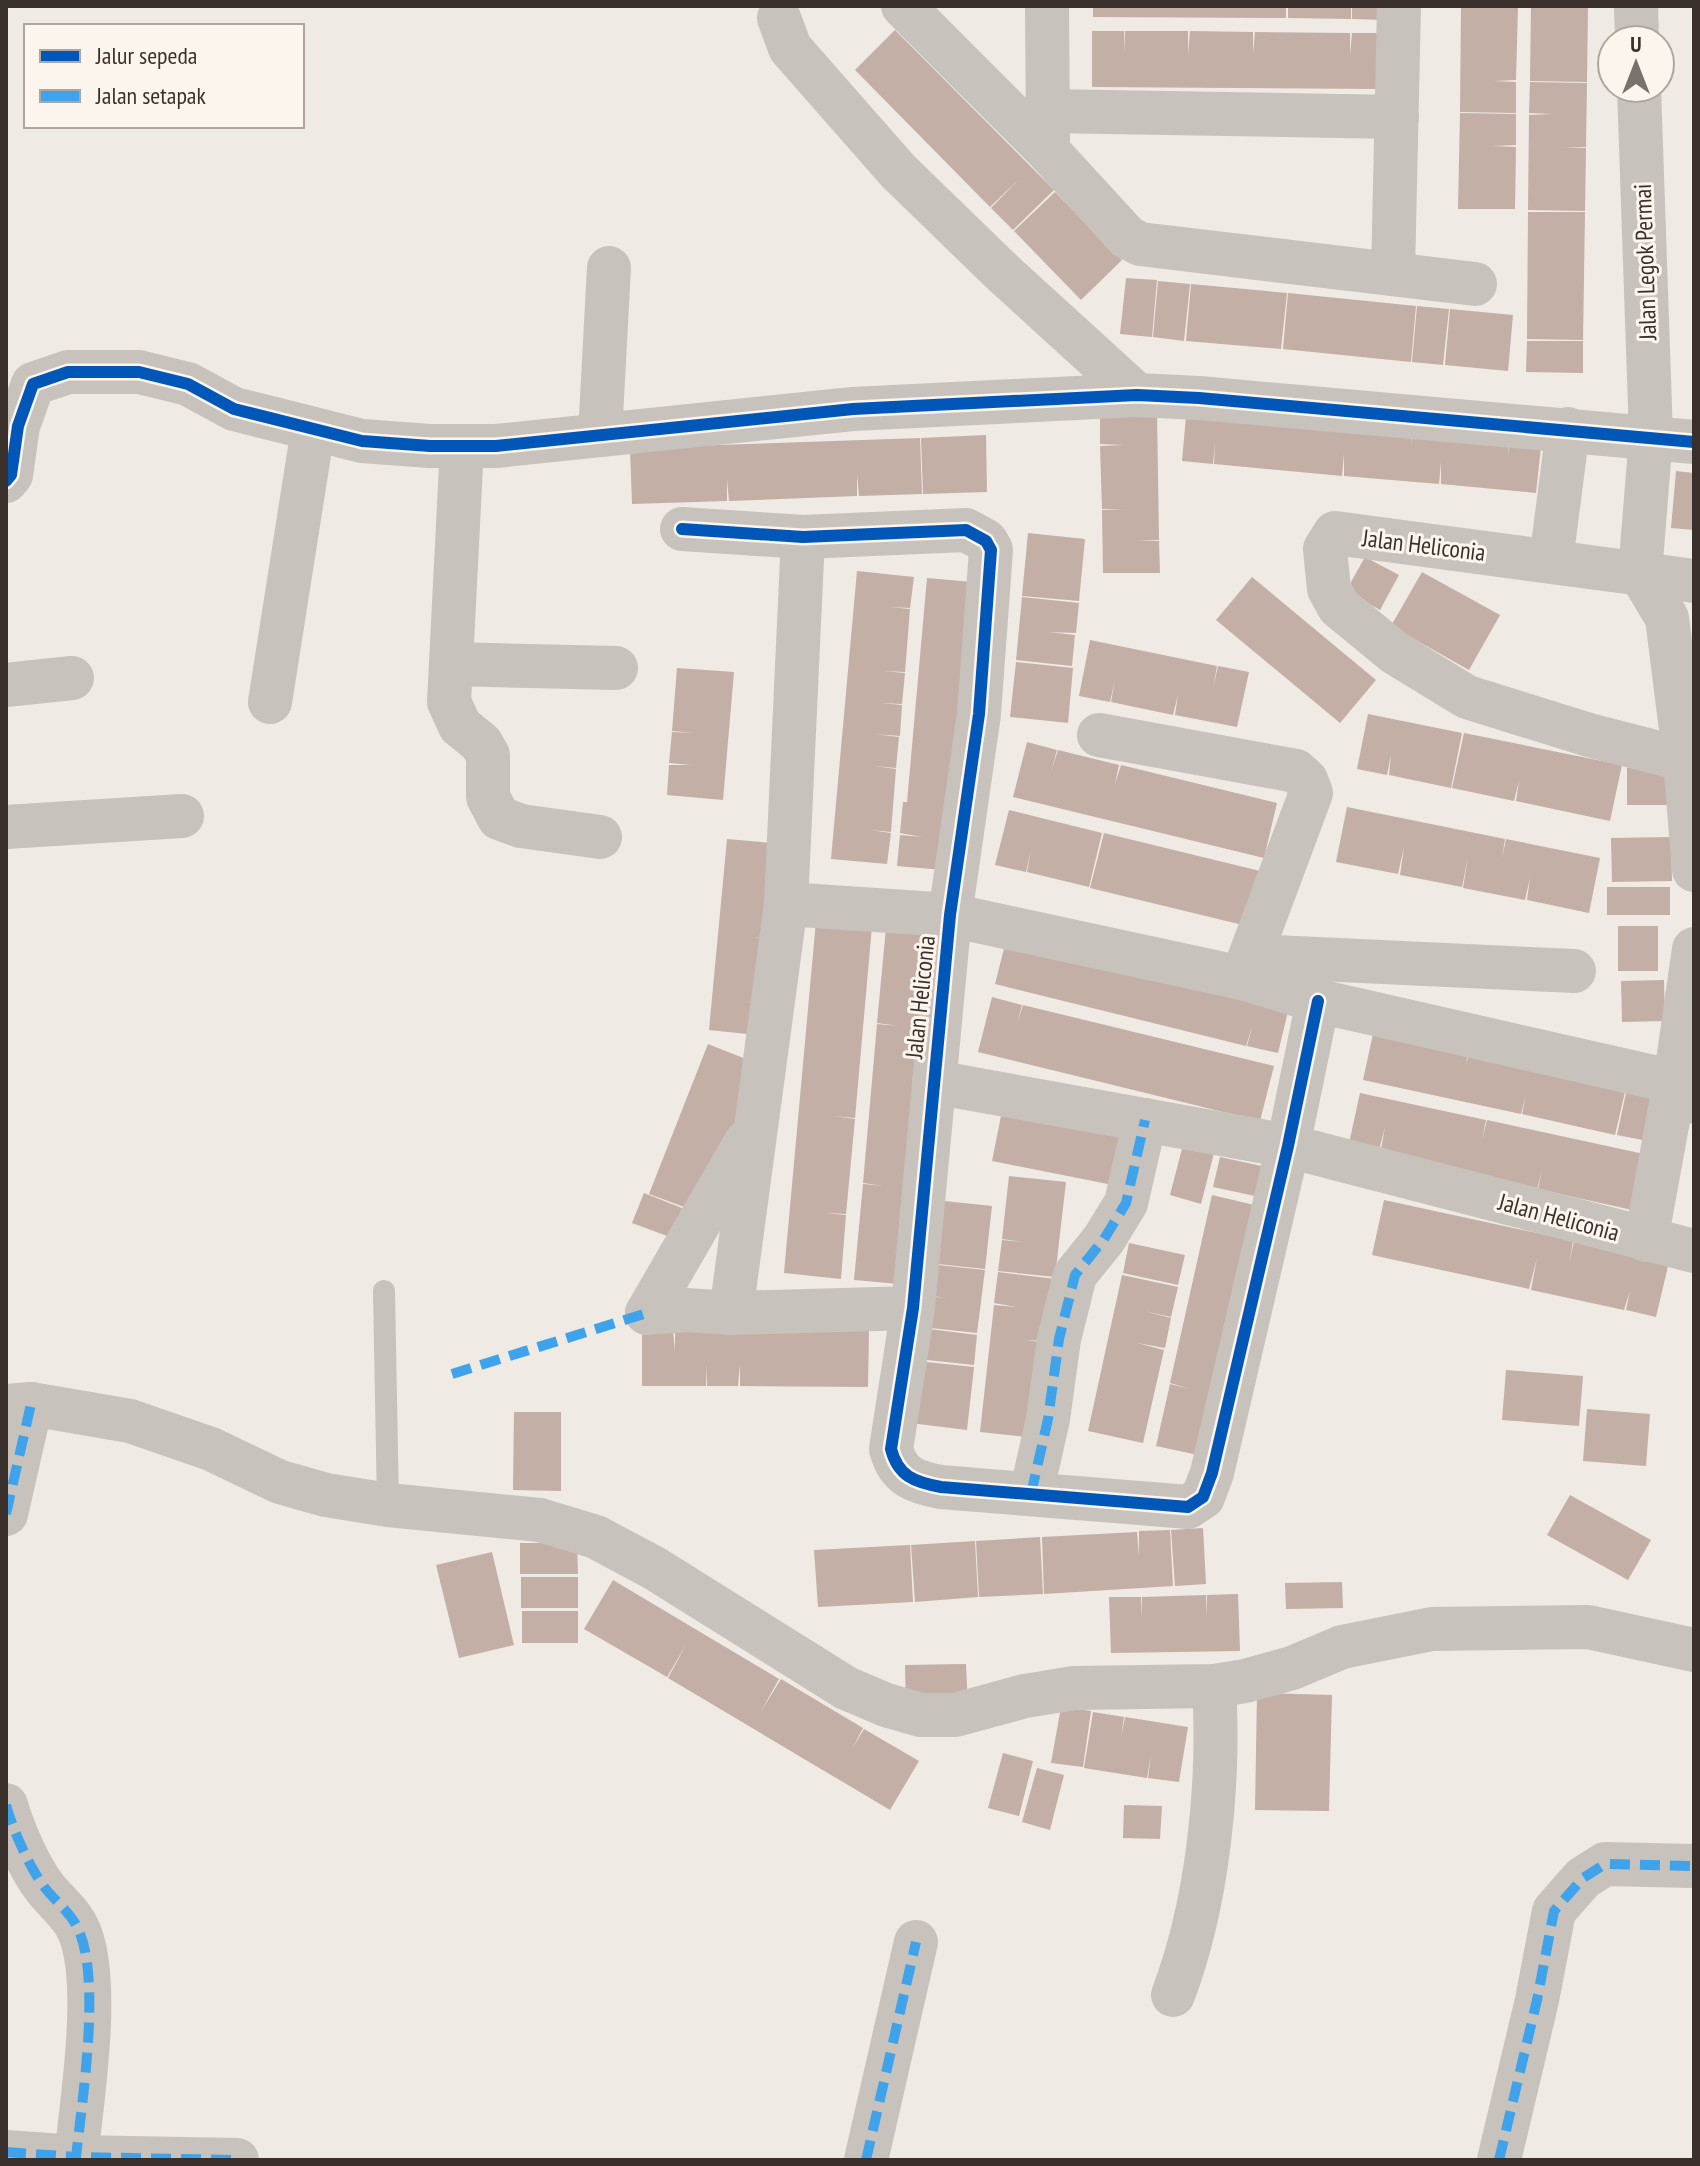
<svg xmlns="http://www.w3.org/2000/svg" width="1700" height="2166" font-family="'PT Sans Narrow',sans-serif">
<rect width="100%" height="100%" fill="#efeae4"/>
<g fill="#c3afa6">
<path d="M1093 6H1286V18L1093 17Z"/>
<path d="M1288 6H1351V19L1288 18Z"/>
<path d="M1352 6H1384V20L1352 19Z"/>
<path d="M1461 6H1518L1516 80 1494 81 1516 82V113L1460 112Z"/>
<path d="M1531 6H1588L1587 82 1530 81Z"/>
<path d="M895 30 1054 190 1013 230 991 208 1018 180 990 207 855 70Z"/>
<path d="M1092 31H1124V53L1125 31H1188V54L1190 31 1253 32V54L1255 32 1350 33V55L1352 33H1383V89L1092 87Z"/>
<path d="M1530 82 1587 83 1586 147H1564L1586 148 1585 211 1528 210 1529 115 1552 114 1529 113Z"/>
<path d="M1460 113 1516 114V145L1493 146 1516 147 1515 209H1458Z"/>
<path d="M1055 192 1122 260 1081 300 1014 231Z"/>
<path d="M1528 212H1585L1583 340 1527 339Z"/>
<path d="M1126 278 1157 280 1152 337 1120 334Z"/>
<path d="M1158 281 1190 284 1184 341 1153 337Z"/>
<path d="M1191 284 1287 293 1281 349 1186 341Z"/>
<path d="M1288 293 1416 306 1411 362 1283 349Z"/>
<path d="M1417 306 1449 309 1443 365 1412 362Z"/>
<path d="M1450 309 1513 315 1508 371 1445 365Z"/>
<path d="M1527 341H1583V373L1526 372Z"/>
<path d="M1187 405 1412 425 1411 447 1413 425 1509 434 1508 456 1510 434 1542 437 1536 493 1441 484V462L1439 484 1344 476V454L1342 476 1214 464 1215 442 1213 464 1182 461Z"/>
<path d="M1157 412 1159 540H1137L1159 541 1160 573H1103L1102 510 1124 509H1102L1100 446 1123 445 1100 444V413Z"/>
<path d="M986 435 987 492 923 494 921 438Z"/>
<path d="M920 438 922 494 859 496 857 474V496L729 501 727 479V501L632 504 630 448Z"/>
<path d="M1676 471 1694 473V530L1671 528Z"/>
<path d="M1028 533 1085 539 1079 601 1022 596Z"/>
<path d="M1365 557 1399 575 1380 610 1346 591Z"/>
<path d="M857 571 914 577 910 608 889 607 910 609 905 672 883 671 905 673 902 704 880 703 902 705 900 736 874 734 899 737 896 768 874 766 896 769 891 832 869 830 891 833 887 864 831 859Z"/>
<path d="M1422 572 1500 615 1469 670 1391 626Z"/>
<path d="M1252 577 1376 680 1340 723 1216 620Z"/>
<path d="M927 578 984 583 954 871 897 866 900 835 922 837 900 833 903 802H907Z"/>
<path d="M1022 597 1079 603 1076 633 1048 632 1075 635 1072 666 1016 660Z"/>
<path d="M1090 640 1217 666 1213 689 1218 666 1249 672 1237 727 1175 715 1178 695 1173 715 1111 702 1115 679 1110 702 1079 696Z"/>
<path d="M1016 662 1073 668 1068 723 1010 717Z"/>
<path d="M677 668 734 672 723 800 667 795 669 765H691L669 763 672 732 694 733 672 731Z"/>
<path d="M1368 714 1462 733 1451 788 1389 775 1391 755 1387 775 1357 769Z"/>
<path d="M1464 733 1622 765 1610 821 1516 801 1519 781 1514 801 1452 788Z"/>
<path d="M1027 742 1057 750 1051 772 1058 750 1119 765 1115 784 1121 765 1277 803 1264 858 1013 797Z"/>
<rect x="1627" y="768" width="45" height="37"/>
<path d="M1347 807 1505 839 1502 859 1506 839 1600 858 1589 913 1527 900 1530 878 1525 900 1463 888 1468 857 1462 887 1400 875 1404 847 1398 874 1336 862Z"/>
<path d="M1009 810 1102 833 1089 887 1027 872 1031 850 1026 872 995 865Z"/>
<path d="M1104 833 1260 871 1247 926 1090 888Z"/>
<path d="M1671 837 1672 881 1612 882 1611 838Z"/>
<path d="M727 839 783 844 775 939 753 937 775 940 768 1003 745 1001 768 1004 766 1036 709 1030Z"/>
<rect x="1607" y="887" width="63" height="28"/>
<path d="M816 921 872 926 855 1118 833 1116 855 1119 846 1214 824 1213 846 1215 841 1279 784 1273Z"/>
<rect x="1618" y="926" width="40" height="45"/>
<path d="M886 928 943 932 917 1221 895 1219 917 1222 913 1253 891 1252 913 1254 910 1285 854 1280 863 1184 884 1186 863 1183 877 1024 899 1026 877 1023Z"/>
<path d="M1009 929 1291 999 1278 1053 1247 1046 1253 1024 1246 1046 995 984Z"/>
<path d="M1664 980 1665 1021 1622 1022 1621 981Z"/>
<path d="M992 997 1022 1005 1017 1024 1023 1005 1274 1066 1260 1121 978 1052Z"/>
<path d="M1375 1025 1469 1045 1466 1065 1471 1045 1628 1079 1615 1135 1522 1114 1526 1095 1521 1114 1363 1080Z"/>
<path d="M708 1044 761 1065 703 1214 649 1194Z"/>
<path d="M1629 1079 1660 1086 1648 1141 1617 1135Z"/>
<path d="M1360 1093 1486 1120 1482 1140 1487 1120 1644 1154 1632 1210 1538 1189 1542 1170 1537 1189 1380 1155 1385 1127 1378 1154 1348 1148Z"/>
<path d="M1003 1106 1130 1131 1118 1186 992 1161Z"/>
<path d="M1184 1141 1215 1149 1201 1204 1170 1195Z"/>
<path d="M1220 1157 1275 1169 1269 1199 1213 1187Z"/>
<path d="M1009 1176 1066 1182 1055 1277 998 1271 1002 1240 1024 1242 1002 1239Z"/>
<path d="M644 1193 697 1214 686 1243 632 1223Z"/>
<path d="M1212 1195 1267 1208 1212 1458 1156 1446 1170 1384 1190 1389 1170 1383Z"/>
<path d="M935 1200 992 1206 985 1269 928 1263Z"/>
<path d="M1384 1200 1573 1241 1569 1264 1574 1241 1669 1262 1656 1317 1626 1310 1630 1291 1624 1310 1531 1290 1537 1258 1529 1289 1372 1255Z"/>
<path d="M1129 1243 1185 1255 1178 1285 1123 1273Z"/>
<path d="M928 1264 985 1270 977 1333 921 1327 925 1296 947 1298 925 1295Z"/>
<path d="M998 1272 1055 1279 1048 1341 1026 1340 1048 1343 1037 1438 980 1432 994 1305 1016 1307 994 1303Z"/>
<path d="M1122 1275 1178 1287 1171 1317 1144 1311 1171 1318 1165 1348 1137 1343 1164 1350 1143 1443 1088 1431Z"/>
<path d="M921 1328 977 1335 974 1365 918 1359Z"/>
<path d="M642 1329 673 1330 675 1352V1330L869 1331 868 1387 740 1386V1364L738 1386H707V1364L706 1386H642Z"/>
<path d="M917 1361 974 1367 967 1430 910 1423Z"/>
<path d="M1506 1370 1583 1376 1579 1426 1502 1420Z"/>
<path d="M1587 1409 1650 1414 1646 1466 1583 1461Z"/>
<path d="M514 1412H561V1491L513 1490Z"/>
<path d="M1570 1495 1651 1540 1628 1580 1547 1535Z"/>
<path d="M1203 1528 1206 1584 1175 1586 1171 1530Z"/>
<path d="M1170 1530 1173 1586 1044 1594 1042 1537 1137 1532 1139 1556V1531Z"/>
<path d="M1040 1537 1043 1594 979 1597 976 1541Z"/>
<path d="M975 1541 978 1597 915 1602 911 1545Z"/>
<path d="M520 1543H577L578 1574H520Z"/>
<path d="M910 1545 913 1602 818 1607 814 1550Z"/>
<path d="M492 1552 514 1645 459 1658 436 1565Z"/>
<rect x="521" y="1577" width="57" height="31"/>
<path d="M613 1580 779 1679 760 1713 781 1679 863 1728 852 1749 864 1729 919 1761 890 1810 668 1678 687 1643 667 1677 584 1629Z"/>
<path d="M1342 1582 1343 1608 1286 1609 1285 1583Z"/>
<path d="M1238 1594 1240 1651 1111 1653 1109 1597H1141L1142 1619V1597L1206 1595 1207 1618V1595Z"/>
<rect x="522" y="1611" width="56" height="32"/>
<path d="M966 1664 968 1708 906 1709 905 1665Z"/>
<path d="M1257 1693 1332 1695 1329 1811 1255 1810Z"/>
<path d="M1061 1707 1091 1711 1083 1767 1051 1763Z"/>
<path d="M1093 1712 1124 1717 1121 1738 1125 1717 1188 1727 1179 1782 1148 1778 1151 1754 1147 1778 1084 1768Z"/>
<path d="M1003 1753 1033 1761 1019 1816 988 1808Z"/>
<path d="M1037 1768 1064 1775 1050 1830 1022 1822Z"/>
<path d="M1124 1805 1162 1806 1160 1839 1123 1838Z"/>
</g>
<g fill="none" stroke-linecap="round" stroke-linejoin="round">
<path stroke="#c8c2bd" stroke-width="22" d="M384 1291 388 1505"/>
<g stroke="#c8c2bd" stroke-width="44">
<path d="M903 6 1048 151 1127 237 1140 244 1475 284"/>
<path d="M1047 6 1048 140"/>
<path d="M1636 6 1637 40"/>
<path d="M779 18 790 48 898 171 1001 271 1137 395"/>
<path d="M1639 88 1651 436 1640 573 1667 618 1685 761 1694 870"/>
<path d="M1048 111 1397 117"/>
<path d="M1393 274 1399 6"/>
<path d="M600 435 609 268"/>
<path d="M462 446 449 702 460 726 481 743 488 755V797L499 818 521 826 600 837"/>
<path d="M6 481 11 475 18 426 33 384 68 372H139L188 384 234 409 362 441 430 446H496L853 409 1137 395 1199 398 1694 442"/>
<path d="M682 529 803 537 966 530 986 541 991 550 979 714 950 915 913 1308 891 1449C898 1476 914 1482 941 1487L1188 1507 1203 1497 1212 1473 1288 1146 1318 1001"/>
<path d="M1551 561 1568 429"/>
<path d="M1694 581 1335 533 1325 549 1329 589 1339 607 1395 653 1467 697 1589 735 1694 762"/>
<path d="M451 664 616 668"/>
<path d="M6 685 72 678"/>
<path d="M270 702 313 429"/>
<path d="M1099 735 1296 771 1306 780 1311 793 1242 978"/>
<path d="M6 827 182 816"/>
<path d="M786 904 950 915 1242 978 1318 1001 1675 1082 1694 1102"/>
<path d="M1252 956 1574 971"/>
<path d="M934 1082 1288 1146 1694 1251"/>
<path d="M1646 1240 1675 1082 1694 949"/>
<path d="M647 1313 686 1310 731 1313 913 1308"/>
<path d="M647 1313 746 1142"/>
<path d="M731 1313 786 904 803 537"/>
<path d="M6 1406 31 1404 130 1421 211 1449 280 1482 326 1495 388 1505 540 1520 596 1537 654 1568 846 1688 886 1705 921 1715H955L1025 1696 1074 1688 1214 1686 1245 1681 1292 1668 1342 1647 1432 1629 1588 1627 1694 1650"/>
<path d="M1031 1494 1048 1419 1059 1339 1075 1275 1104 1239 1126 1203 1145 1120"/>
<path d="M6 1514 31 1404"/>
<path d="M6 1805C13 1830 29 1867 45 1888 57 1903 72 1914 79 1931 101 1982 82 2101 76 2157L237 2160"/>
<path d="M1173 1995C1208 1903 1220 1784 1214 1686"/>
<path d="M6 2152 76 2157"/>
<path d="M866 2160 916 1942"/>
<path d="M1499 2160 1537 2000 1554 1911 1583 1878 1605 1864 1694 1866"/>
</g>
<g stroke="#3fa3eb" stroke-width="10" stroke-dasharray="20 10" stroke-linecap="butt">
<path d="M452 1374 647 1313"/>
<path d="M1031 1494 1048 1419 1059 1339 1075 1275 1104 1239 1126 1203 1145 1120"/>
<path d="M6 1514 31 1404"/>
<path d="M6 1805C13 1830 29 1867 45 1888 57 1903 72 1914 79 1931 101 1982 82 2101 76 2157L237 2160"/>
<path d="M6 2152 76 2157"/>
<path d="M866 2160 916 1942"/>
<path d="M1499 2160 1537 2000 1554 1911 1583 1878 1605 1864 1694 1866"/>
</g>
<g stroke="#fbf5ed" stroke-width="17">
<g id="cycleway">
<path d="M6 481 11 475 18 426 33 384 68 372H139L188 384 234 409 362 441 430 446H496L853 409 1137 395 1199 398 1694 442"/>
<path d="M682 529 803 537 966 530 986 541 991 550 979 714 950 915 913 1308 891 1449C898 1476 914 1482 941 1487L1188 1507 1203 1497 1212 1473 1288 1146 1318 1001"/>
</g>
</g>
<use href="#cycleway" stroke="#0057b8" stroke-width="12"/>
</g>
<g text-anchor="middle" dominant-baseline="central" stroke-width="6" stroke-linejoin="round" paint-order="stroke">
<g font-size="24" fill="#3a302b" stroke="#fbf5ed">
<text transform="translate(1645 262) rotate(-92)">Jalan Legok Permai</text>
<text transform="translate(1424 545) rotate(7)">Jalan Heliconia</text>
<text transform="translate(920 997) rotate(-84)">Jalan Heliconia</text>
<text transform="translate(1559 1217) rotate(15)">Jalan Heliconia</text>
</g>
</g>
<rect width="1700" height="2166" fill="none" stroke="#3a302b" stroke-width="16"/>
<rect x="24" y="24" width="280" height="104" fill="#fbf5ed" stroke="#aea69f" stroke-width="2"/>
<rect x="40" y="50" width="40" height="12" fill="#0057b8" stroke="#aea69f" stroke-width="2"/>
<text x="96" y="64" font-size="24" fill="#3a302b">Jalur sepeda</text>
<rect x="40" y="90" width="40" height="12" fill="#3fa3eb" stroke="#aea69f" stroke-width="2"/>
<text x="96" y="104" font-size="24" fill="#3a302b">Jalan setapak</text>
<g transform="translate(1636 64)"><circle r="38" fill="#fbf5ed" stroke="#aea69f" stroke-width="2"/>
<path d="M0-6L14 30L0 20L-14 30Z" fill="#79716c"/>
<text y="-12" font-size="22" font-weight="bold" text-anchor="middle" fill="#3a302b">U</text>
</g>
</svg>
